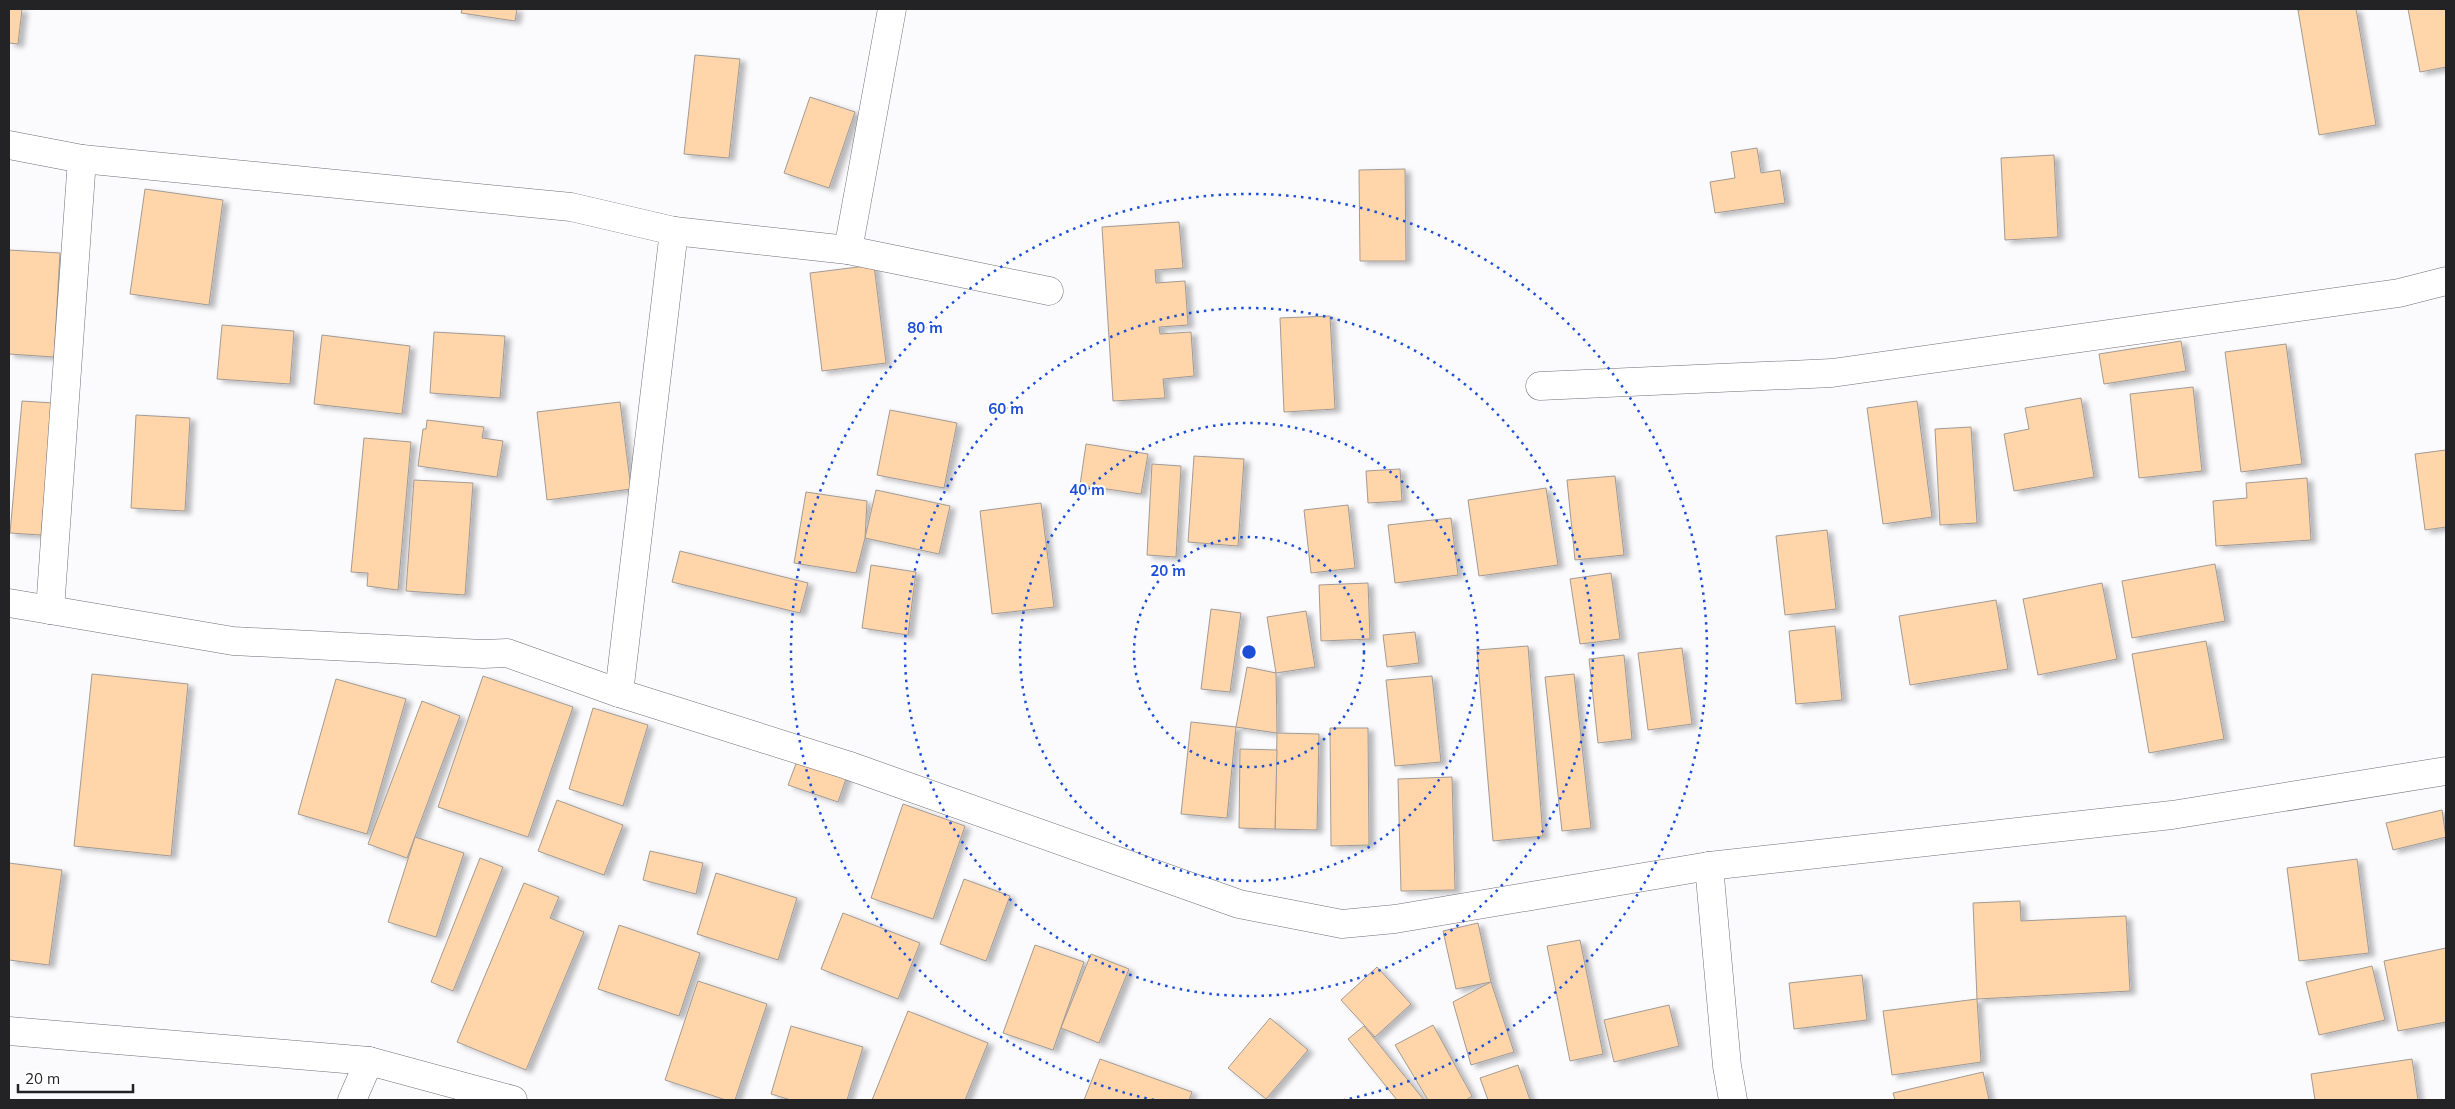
<svg xmlns="http://www.w3.org/2000/svg" width="2455" height="1109" font-family="Mulish,sans-serif">
<defs>
<filter id="shadow"><feDropShadow dx="5.5" dy="3" stdDeviation="2.5" flood-color="#0004"/></filter>
</defs>
<rect width="100%" height="100%" fill="#fbfbfe"/>
<g fill="#ffd5a9" stroke="#a19b95" filter="url(#shadow)">
<path d="M9 9H22L18 44 9 43Z"/>
<path d="M462 9H517L515 21 461 13Z"/>
<path d="M2307 9H2356L2376 125 2319 135 2298 10Z"/>
<path d="M2408 9H2446V67L2420 72Z"/>
<path d="M695 55 740 59 729 158 684 154Z"/>
<path d="M810 97 855 112 829 188 784 173Z"/>
<path d="M1757 148 1761 173 1780 170 1785 203 1715 213 1710 182 1735 178 1731 152Z"/>
<path d="M2054 155 2058 237 2005 240 2001 158Z"/>
<path d="M1405 169 1406 261H1360L1359 170Z"/>
<path d="M145 189 223 200 209 305 130 294Z"/>
<path d="M1179 222 1183 268 1155 270 1156 283 1185 281 1188 325 1159 327 1160 334 1191 332 1194 376 1163 379 1165 398 1113 401 1102 227Z"/>
<path d="M9 250 60 253 54 357 9 354Z"/>
<path d="M874 265 886 363 822 371 810 273Z"/>
<path d="M1330 316 1335 409 1284 412 1280 318Z"/>
<path d="M222 325 294 331 290 384 217 379Z"/>
<path d="M434 332 505 336 500 398 430 393Z"/>
<path d="M322 335 410 346 402 414 314 404Z"/>
<path d="M2181 341 2186 371 2104 384 2099 354Z"/>
<path d="M2286 344 2302 464 2241 472 2225 352Z"/>
<path d="M2193 387 2202 471 2139 478 2130 394Z"/>
<path d="M2081 398 2094 477 2014 491 2004 434 2029 429 2025 408Z"/>
<path d="M22 401 53 403 41 535 10 533Z"/>
<path d="M1917 401 1932 517 1883 524 1867 408Z"/>
<path d="M620 402 631 489 547 500 537 412Z"/>
<path d="M890 410 957 423 944 488 877 475Z"/>
<path d="M136 415 190 418 185 511 131 508Z"/>
<path d="M427 420 484 427 482 438 503 441 497 477 418 466 423 429H426Z"/>
<path d="M1971 427 1977 523 1940 525 1935 429Z"/>
<path d="M364 438 411 442 398 590 367 586 368 573 351 572Z"/>
<path d="M1086 444 1148 454 1141 494 1080 485Z"/>
<path d="M2446 450V527L2425 530 2415 454Z"/>
<path d="M1194 456 1244 459 1238 546 1188 542Z"/>
<path d="M1152 464 1181 466 1176 557 1147 555Z"/>
<path d="M1400 469 1402 501 1368 503 1366 471Z"/>
<path d="M1615 476 1624 555 1575 560 1567 480Z"/>
<path d="M2307 478 2311 540 2216 546 2213 501 2247 498 2246 483Z"/>
<path d="M414 480 473 483 465 595 406 591Z"/>
<path d="M1546 488 1558 565 1479 576 1468 500Z"/>
<path d="M876 490 950 506 939 554 865 538Z"/>
<path d="M806 492 867 501 865 538 856 573 794 563Z"/>
<path d="M1041 503 1054 607 992 614 980 511Z"/>
<path d="M1348 505 1355 568 1311 573 1304 510Z"/>
<path d="M1451 518 1458 575 1395 583 1388 525Z"/>
<path d="M1827 530 1836 609 1785 615 1776 536Z"/>
<path d="M680 551 808 583 800 613 672 582Z"/>
<path d="M2215 564 2225 621 2132 638 2122 581Z"/>
<path d="M871 565 916 572 908 635 862 628Z"/>
<path d="M1611 573 1620 639 1580 644 1570 579Z"/>
<path d="M1368 583 1370 639 1321 641 1319 585Z"/>
<path d="M2102 583 2117 659 2038 675 2023 599Z"/>
<path d="M1996 600 2008 669 1910 685 1899 616Z"/>
<path d="M1211 609 1241 613 1230 692 1201 689Z"/>
<path d="M1306 611 1315 667 1276 673 1267 617Z"/>
<path d="M1835 626 1842 700 1796 704 1789 631Z"/>
<path d="M1415 632 1419 663 1387 667 1383 635Z"/>
<path d="M2206 641 2224 739 2149 753 2132 654Z"/>
<path d="M1528 646 1543 836 1493 841 1477 650Z"/>
<path d="M1682 648 1692 724 1648 730 1638 653Z"/>
<path d="M1624 655 1632 739 1598 743 1589 659Z"/>
<path d="M1247 667 1276 673 1277 733 1236 727Z"/>
<path d="M92 674 188 684 171 856 74 846Z"/>
<path d="M1574 674 1591 828 1562 831 1545 677Z"/>
<path d="M483 676 573 707 528 837 438 807Z"/>
<path d="M1432 676 1441 762 1395 766 1386 680Z"/>
<path d="M336 679 406 699 367 834 298 814Z"/>
<path d="M422 701 460 716 407 858 368 844Z"/>
<path d="M593 708 648 725 623 806 569 789Z"/>
<path d="M1191 722 1236 727 1227 818 1181 814Z"/>
<path d="M1330 728H1368L1369 845 1331 846Z"/>
<path d="M1277 733 1319 734 1317 830 1275 829Z"/>
<path d="M1240 749 1277 750 1275 829 1239 828Z"/>
<path d="M800 753 849 770 838 802 788 785Z"/>
<path d="M1452 777 1455 890 1401 891 1398 779Z"/>
<path d="M557 800 623 825 604 875 538 851Z"/>
<path d="M903 804 965 826 933 919 871 898Z"/>
<path d="M2442 810 2446 837 2393 850 2386 823Z"/>
<path d="M415 837 464 853 436 937 388 922Z"/>
<path d="M650 851 703 863 696 894 643 880Z"/>
<path d="M480 858 503 867 453 991 431 982Z"/>
<path d="M2357 859 2369 953 2299 961 2287 868Z"/>
<path d="M9 863 62 870 49 965 9 960Z"/>
<path d="M716 873 797 898 778 960 697 934Z"/>
<path d="M964 879 1010 896 986 961 940 944Z"/>
<path d="M524 883 559 897 550 918 584 932 526 1070 457 1042Z"/>
<path d="M2020 901 2021 921 2126 916 2130 991 1977 999 1973 903Z"/>
<path d="M843 913 920 943 898 999 821 969Z"/>
<path d="M1478 923 1491 982 1456 989 1443 931Z"/>
<path d="M619 925 700 953 679 1016 598 989Z"/>
<path d="M1580 940 1603 1054 1570 1061 1547 946Z"/>
<path d="M1035 945 1084 962 1053 1050 1003 1033Z"/>
<path d="M2446 948V1022L2398 1031 2384 961Z"/>
<path d="M1091 954 1129 969 1099 1043 1061 1028Z"/>
<path d="M2372 966 2385 1020 2319 1035 2306 982Z"/>
<path d="M1377 967 1411 1004 1375 1037 1341 1000Z"/>
<path d="M1862 975 1867 1020 1794 1029 1789 983Z"/>
<path d="M698 981 767 1004 735 1100H726L665 1080Z"/>
<path d="M1491 982 1514 1052 1471 1065 1453 1002Z"/>
<path d="M1977 999 1981 1062 1892 1075 1883 1011Z"/>
<path d="M1669 1005 1679 1046 1614 1062 1604 1020Z"/>
<path d="M908 1011 988 1043 965 1100H872Z"/>
<path d="M1270 1018 1308 1050 1266 1099 1228 1068Z"/>
<path d="M1433 1025 1472 1096 1466 1100H1428L1395 1045Z"/>
<path d="M791 1026 863 1047 847 1100H791L771 1094Z"/>
<path d="M1364 1026 1424 1100H1397L1348 1039Z"/>
<path d="M1100 1059 1192 1092 1189 1100H1084Z"/>
<path d="M2412 1059 2418 1100H2315L2311 1074Z"/>
<path d="M1518 1065 1530 1100H1488L1480 1078Z"/>
<path d="M1983 1072 1989 1100H1895L1893 1093Z"/>
</g>
<g fill="none" stroke-linecap="round" stroke-linejoin="round">
<g stroke="#6f6f77" stroke-width="29">
<g id="street">
<path d="M9 145 82 159 571 207 674 231 848 250 1049 291"/>
<path d="M848 250 892 9"/>
<path d="M1540 386 1832 373 2399 293 2446 281"/>
<path d="M9 603 233 641 483 654 507 653 619 693 847 765 1239 904 1342 924 1395 919 1709 866 2172 815 2446 771"/>
<path d="M50 610 82 159"/>
<path d="M619 693 674 231"/>
<path d="M1709 866 1727 1066 1733 1100"/>
<path d="M9 1031 369 1061 513 1100"/>
<path d="M352 1100 369 1061"/>
</g>
</g>
<use href="#street" stroke="#fff" stroke-width="28"/>
</g>
<g fill="none" stroke="#1d4ed8" stroke-width="2.5" stroke-dasharray="2.5 5">
<circle cx="1249" cy="652" r="115"/>
<circle cx="1249" cy="652" r="229"/>
<circle cx="1249" cy="652" r="344"/>
<path d="M1154 1100A458 458 0 1 1 1344 1100"/>
</g>
<circle cx="1249" cy="652" r="8" fill="#1d4ed8" stroke="#fff" stroke-width="2.5"/>
<g font-size="15" text-anchor="middle" font-weight="bold" fill="#1d4ed8" stroke="#fff" stroke-width="4" stroke-linejoin="round" paint-order="stroke">
<text x="925" y="333">80 m</text>
<text x="1006" y="414">60 m</text>
<text x="1087" y="495">40 m</text>
<text x="1168" y="576">20 m</text>
</g>
<rect width="2455" height="1109" fill="none" stroke="#232326" stroke-width="20"/>
<path d="M18 1084v8h115v-8" fill="none" stroke="#232326" stroke-width="2.5"/>
<text x="25" y="1084" font-size="15" fill="#232326" stroke="#ffffff" stroke-width="4" paint-order="stroke">20 m</text>
</svg>
